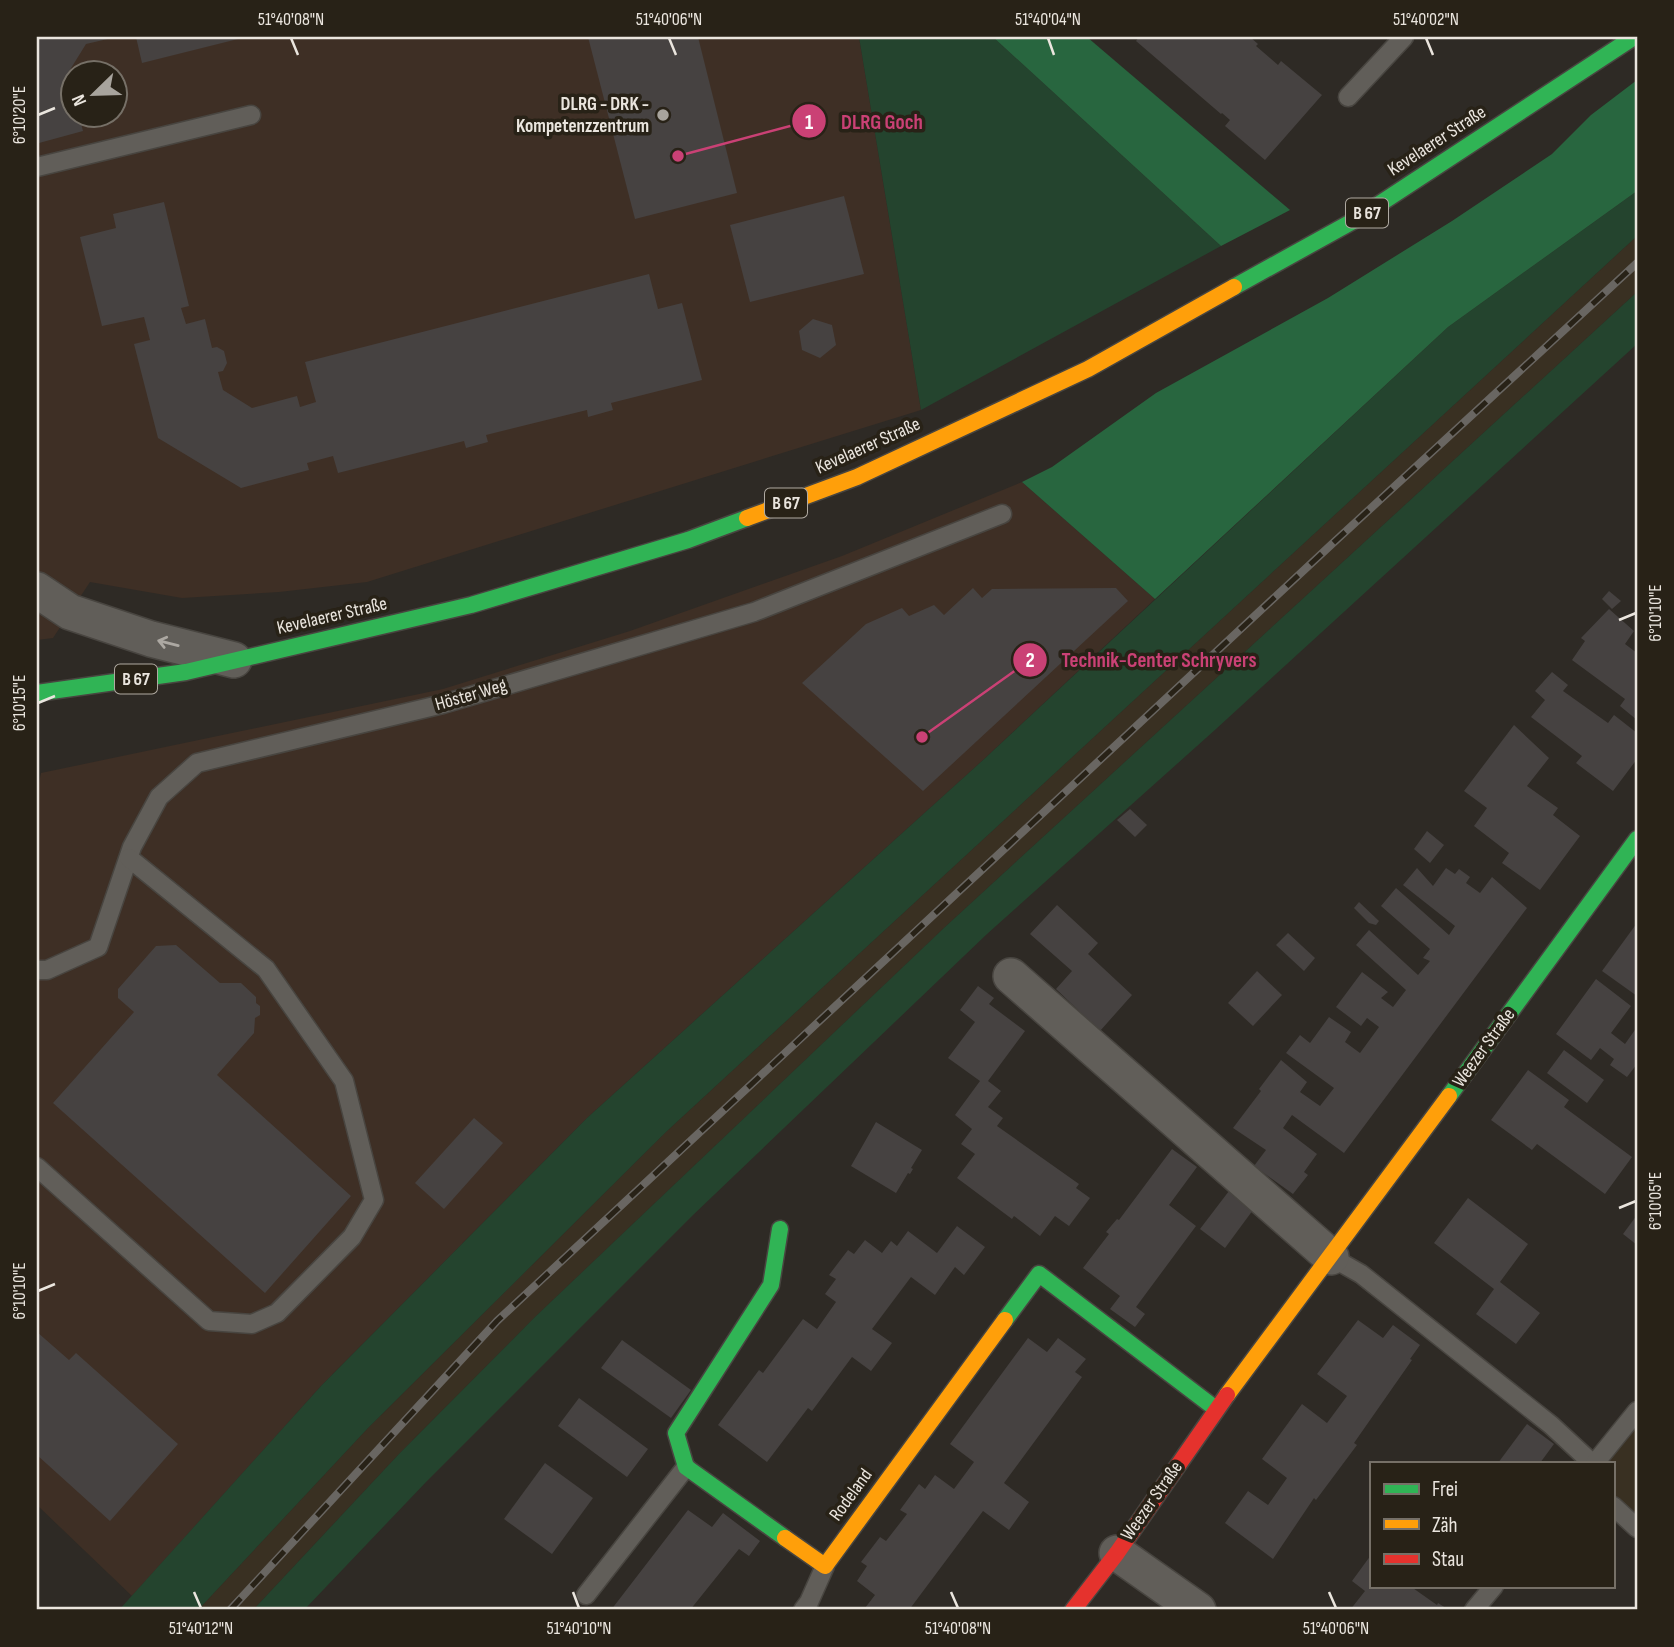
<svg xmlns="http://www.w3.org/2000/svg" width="1674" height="1647" font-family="'Sofia Sans Condensed',sans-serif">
<rect width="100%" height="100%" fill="#2e2a25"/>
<g fill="#3e2f25" fill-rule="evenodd">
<path d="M37 37H859L921 410 367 582 279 592 182 598 90 582 53 638 37 640ZM74 74H116V116H74Z"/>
<path d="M1022 482 1155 599 982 761 587 1118 321 1386 132 1596 37 1505V792L41 773 443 689 630 631 842 556Z"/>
</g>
<g fill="#393022">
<path d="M1637 236V292L945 927 535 1317 398 1455 253 1610H198L368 1428 667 1131Z"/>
<path d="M1637 1398V1528L1613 1502V1463H1584Z"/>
</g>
<g fill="#24442e">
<path d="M859 37H993L1221 246 921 410Z"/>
<path d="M1637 191V236L667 1131 368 1428 198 1610H119L321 1386 587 1118 982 761 1448 327Z"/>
<path d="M1637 292V344L1216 729 987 934 693 1215 427 1481 304 1610H253L398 1455 535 1317 945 927Z"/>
</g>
<g fill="#28663f">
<path d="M993 37H1087L1290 210 1221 246Z"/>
<path d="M1637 80V191L1448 327 1155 599 1022 482 1052 467 1156 393 1328 298 1452 221 1552 154 1591 115Z"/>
</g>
<g fill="#464241">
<path d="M37 37 112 38 86 44 68 73 74 93V116H79L83 131 39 143 37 136Z"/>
<path d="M136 37H242V38L142 63Z"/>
<path d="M588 37H698L737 193 635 219Z"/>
<path d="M1139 37H1250L1258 44 1256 46 1278 65 1281 61 1322 95 1265 160 1225 126 1230 120 1222 113 1221 114 1136 41Z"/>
<path d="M844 196 864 274 750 302 730 225Z"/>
<path d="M164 202 189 306 181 308 186 324 205 319 212 348 217 347 224 351 227 363 223 371 218 372 223 390 252 408 297 396 300 407 316 402 305 362 649 274 658 309 682 303 702 380 611 403 613 410 588 417 587 410 486 435 488 442 466 448 464 441 338 473 333 456 307 463 309 470 241 488 158 438 134 344 150 340 144 317 102 326 80 237 116 228 113 214Z"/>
<path d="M813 319 832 325 836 345 820 358 802 350 799 331Z"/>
<path d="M973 588 982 598 992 589 1116 588 1128 601 923 791 802 683 866 624 902 608 909 616 934 605 944 615Z"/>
<path d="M1609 591 1621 601 1612 609 1602 599Z"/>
<path d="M1609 609 1634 631 1625 644 1637 653V720L1620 706 1625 699 1572 660 1585 641 1581 638Z"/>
<path d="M1552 672 1568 685 1563 691 1608 723 1614 715 1637 733V759L1613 791 1576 763 1582 756 1531 717 1545 700 1535 691Z"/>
<path d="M1514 725 1549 758 1527 786 1558 808 1553 815 1580 836 1540 890 1502 863 1509 853 1474 826 1487 808 1464 791Z"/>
<path d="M1130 809 1147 825 1135 837 1117 820Z"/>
<path d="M1427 831 1444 845 1430 863 1414 849Z"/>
<path d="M1417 868 1433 886 1446 868 1455 874 1459 869 1470 877 1466 883 1480 893 1492 877 1527 908 1344 1153 1292 1115 1283 1128 1317 1154 1304 1172 1308 1175 1293 1194 1254 1166 1266 1150 1233 1128 1261 1091 1259 1089 1281 1060 1307 1082 1300 1092 1320 1106 1334 1088 1286 1053 1300 1035 1310 1043 1329 1017 1351 1032 1345 1042 1360 1053 1379 1027 1367 1018 1361 1026 1336 1007 1362 972 1388 992 1381 998 1393 1007 1406 990 1356 945 1369 930 1418 975 1430 961 1423 958 1430 949 1381 906 1396 888 1449 935 1455 926 1403 885Z"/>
<path d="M1359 902 1379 921 1376 925 1369 923 1354 908Z"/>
<path d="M1057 905 1098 943 1088 954 1132 995 1100 1031 1056 989 1072 971 1030 934Z"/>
<path d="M1637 923V996L1602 971Z"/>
<path d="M1288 933 1315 958 1304 971 1276 945Z"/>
<path d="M176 945 220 983H241L256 997V1003L260 1006V1015L255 1018 254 1033 217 1075 351 1196 265 1293 53 1103 134 1012 118 998V989L156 946Z"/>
<path d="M1257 971 1282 995 1253 1026 1228 1003Z"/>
<path d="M1596 979 1631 1006 1611 1033 1625 1044 1637 1027V1064L1627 1077 1610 1065 1614 1059 1600 1048 1591 1060 1556 1034Z"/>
<path d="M978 986 994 998 989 1004 1025 1031 988 1081 1001 1091 988 1107 1003 1118 997 1126 1079 1184 1076 1188 1090 1198 1069 1226 1055 1216 1040 1236 1014 1216 1012 1219 957 1178 975 1154 961 1144 972 1129 955 1115 980 1081 948 1058 975 1022 960 1010Z"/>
<path d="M1564 1050 1604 1080 1587 1103 1547 1073Z"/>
<path d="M1528 1070 1569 1100 1564 1107 1632 1157 1605 1194 1537 1144 1532 1150 1491 1120Z"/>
<path d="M474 1118 503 1143 444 1209 415 1183Z"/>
<path d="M876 1122 922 1150 911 1168 913 1169 910 1174 908 1173 896 1193 851 1166Z"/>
<path d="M1172 1149 1197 1167 1169 1205 1196 1226 1136 1307 1145 1314 1135 1327 1110 1309 1120 1296 1083 1268 1109 1234 1106 1232 1117 1219 1119 1220Z"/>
<path d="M1229 1191 1253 1210 1225 1248 1200 1229Z"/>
<path d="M1468 1198 1528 1244 1500 1282 1540 1313 1516 1344 1476 1314 1494 1289 1434 1243Z"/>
<path d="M1637 1215V1245L1623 1234Z"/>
<path d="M957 1226 985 1247 964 1275 955 1267 935 1295 911 1277 872 1329 892 1343 871 1371 852 1357 812 1411 808 1408 767 1462 718 1425 759 1370 763 1373 803 1319 817 1329 836 1302 825 1294 836 1279 829 1275 848 1250 854 1254 865 1240 882 1253 891 1241 897 1246 908 1231 937 1253Z"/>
<path d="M1358 1320 1383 1338 1393 1325 1420 1345 1410 1359 1412 1360 1354 1443 1357 1445 1316 1500 1314 1498 1273 1559 1225 1523 1248 1491 1268 1505 1287 1478 1262 1459 1302 1404 1327 1423 1347 1396 1317 1374Z"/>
<path d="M37 1332 69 1360 76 1353 178 1444 110 1521 37 1455Z"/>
<path d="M1028 1338 1047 1352 1058 1338 1086 1359 1075 1372 1082 1377 1004 1483 1029 1502 1009 1530 983 1511 909 1610H867L865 1608 875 1595 857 1581 867 1566 861 1562 880 1537 886 1541 907 1514 900 1510 919 1484 925 1489 935 1475 954 1489 974 1462 950 1444Z"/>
<path d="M622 1340 691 1390 671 1418 601 1368Z"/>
<path d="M579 1398 648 1449 627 1477 558 1426Z"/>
<path d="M1527 1424 1554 1444 1540 1463H1498Z"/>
<path d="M545 1463 593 1498 552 1554 504 1519Z"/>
<path d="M688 1510 712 1527 723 1513 760 1541 749 1556 739 1549 690 1610H611Z"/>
<path d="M1371 1555V1586H1410L1437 1605 1438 1603 1449 1610H1350L1365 1591 1352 1581Z"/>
</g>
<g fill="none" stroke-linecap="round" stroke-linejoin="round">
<g stroke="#484540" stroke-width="21">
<g id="lane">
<path d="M1348 97 1404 37"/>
<path d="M37 167 251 115"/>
<path d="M37 970H47L98 947 132 847 159 797 197 763 443 704 754 612 1002 514"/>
<path d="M37 1167 209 1321 252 1324 277 1313 352 1237 374 1200 344 1081 266 969 129 858"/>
<path d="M1331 1257 1361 1274 1551 1425 1592 1463"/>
<path d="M1595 1463 1637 1411"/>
<path d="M1613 1506 1637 1528"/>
<path d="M586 1595 686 1467"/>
<path d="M803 1610 809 1602 825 1566"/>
<path d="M1474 1610 1494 1586"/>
</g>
</g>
<g stroke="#484540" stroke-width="38">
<g id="street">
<path d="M37 590 70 612 151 639 234 660"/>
<path d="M1011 976 1331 1257"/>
<path d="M1117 1553 1198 1610"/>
</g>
</g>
<g stroke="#484540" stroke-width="19">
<g id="fast">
<path d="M1234 287 1355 220 1634 37"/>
<path d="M37 693 186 672 471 605 688 540 747 518"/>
<path d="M1449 1096 1637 839"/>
<path d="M780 1229 771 1285 676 1433 686 1467 785 1538"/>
<path d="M1005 1320 1039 1274 1216 1409"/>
</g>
</g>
<g stroke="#484540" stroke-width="19">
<g id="slow">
<path d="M747 518 857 477 1088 369 1234 287"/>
<path d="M1227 1395 1449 1096"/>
<path d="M785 1538 825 1566 1005 1320"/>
</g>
</g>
<g stroke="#484540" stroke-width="19">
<path id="jam" d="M1073 1610 1117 1553 1227 1395"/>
</g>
<use href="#lane" stroke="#615e59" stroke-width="18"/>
<use href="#street" stroke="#615e59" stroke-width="35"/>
<use href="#fast" stroke="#30b455" stroke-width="16"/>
<use href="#slow" stroke="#ff9f0a" stroke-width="16"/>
<use href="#jam" stroke="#e5322d" stroke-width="16"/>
<g stroke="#696662" stroke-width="8">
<path id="rail" d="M230 1610 497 1321 1332 544 1637 263"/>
</g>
<use href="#rail" stroke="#282217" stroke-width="5" stroke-dasharray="16" stroke-linecap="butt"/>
</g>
<defs><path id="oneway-shaft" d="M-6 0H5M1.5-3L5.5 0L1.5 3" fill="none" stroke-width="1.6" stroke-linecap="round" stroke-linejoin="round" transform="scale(1.75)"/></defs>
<use stroke="#aca8a2" href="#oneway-shaft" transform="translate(168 643) rotate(-166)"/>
<path fill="none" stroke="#eae5de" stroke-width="2.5" d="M291 38 298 55M669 38 676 55M1048 38 1054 55M1426 38 1433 55M38 115 55 108M1619 620 1636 613M38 703 55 696M1619 1208 1636 1201M38 1291 55 1284M194 1592 201 1608M573 1592 579 1608M951 1592 958 1608M1329 1592 1336 1608"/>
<circle fill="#a8a49d" stroke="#282217" stroke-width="2.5" cx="663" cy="115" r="7"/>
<g text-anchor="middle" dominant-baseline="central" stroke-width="7" stroke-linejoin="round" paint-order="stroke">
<g fill="#282217" stroke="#b0aaa2" stroke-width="2">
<rect x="1346" y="198.5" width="42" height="29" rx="5"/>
<rect x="765" y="488.5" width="42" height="29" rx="5"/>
<rect x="115" y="664.5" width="42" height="29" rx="5"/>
</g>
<g font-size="18" font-weight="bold" fill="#eae5de">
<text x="1367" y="213">B 67</text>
<text x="786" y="503">B 67</text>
<text x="136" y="679">B 67</text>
</g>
<g font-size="19" font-weight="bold" fill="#eae5de" stroke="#282217" text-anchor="end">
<text x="649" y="104">DLRG - DRK -<tspan x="649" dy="22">Kompetenzzentrum</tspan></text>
</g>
<g font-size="19" fill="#eae5de" stroke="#282217">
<text transform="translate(1437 141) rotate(-33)">Kevelaerer Straße</text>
<text transform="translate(868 446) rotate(-24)">Kevelaerer Straße</text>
<text transform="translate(332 616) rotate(-13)">Kevelaerer Straße</text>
<text transform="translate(471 695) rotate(-16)">Höster Weg</text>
<text transform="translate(1484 1048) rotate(-54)">Weezer Straße</text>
<text transform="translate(851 1495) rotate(-54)">Rodeland</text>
<text transform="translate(1152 1501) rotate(-55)">Weezer Straße</text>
</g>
</g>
<path fill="none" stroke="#ca4175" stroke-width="2.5" d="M678 156L809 121M922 737L1030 660"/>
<g fill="#ca4175" stroke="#282217" stroke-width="2.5">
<circle cx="678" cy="156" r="7"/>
<circle cx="922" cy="737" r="7"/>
<circle cx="809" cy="121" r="18"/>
<circle cx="1030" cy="660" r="18"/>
</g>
<g font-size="21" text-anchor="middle" font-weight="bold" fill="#fff">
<text x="809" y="129">1</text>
<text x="1030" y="667">2</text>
</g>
<g font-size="21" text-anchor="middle" font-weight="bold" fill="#ca4175" stroke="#282217" stroke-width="7" stroke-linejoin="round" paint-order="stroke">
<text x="882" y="129">DLRG Goch</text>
<text x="1159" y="667">Technik-Center Schryvers</text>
</g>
<rect width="1674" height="1647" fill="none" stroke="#282217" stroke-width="77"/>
<rect x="1370" y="1462" width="245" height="126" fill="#282217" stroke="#767067" stroke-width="2"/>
<rect x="1384" y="1484" width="35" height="10" fill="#30b455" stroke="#767067" stroke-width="2"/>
<text x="1432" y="1496" font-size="21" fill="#eae5de">Frei</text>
<rect x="1384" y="1519" width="35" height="10" fill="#ff9f0a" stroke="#767067" stroke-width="2"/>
<text x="1432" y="1532" font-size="21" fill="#eae5de">Zäh</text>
<rect x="1384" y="1554" width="35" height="10" fill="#e5322d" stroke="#767067" stroke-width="2"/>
<text x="1432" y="1566" font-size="21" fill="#eae5de">Stau</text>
<g transform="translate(94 94) rotate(247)"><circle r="33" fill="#282217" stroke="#767067" stroke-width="2"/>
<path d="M0-5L12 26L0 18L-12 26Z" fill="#a8a49d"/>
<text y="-10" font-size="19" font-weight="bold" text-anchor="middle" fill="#eae5de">N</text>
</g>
<rect x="38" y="38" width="1598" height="1570" fill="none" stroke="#eae5de" stroke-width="2.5"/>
<g font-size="18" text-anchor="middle" fill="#eae5de">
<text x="291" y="25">51°40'08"N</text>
<text x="669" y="25">51°40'06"N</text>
<text x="1048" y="25">51°40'04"N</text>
<text x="1426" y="25">51°40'02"N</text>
<text transform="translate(19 115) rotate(-90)" y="6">6°10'20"E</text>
<text transform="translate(1655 613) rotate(-90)" y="6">6°10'10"E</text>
<text transform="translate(19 703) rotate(-90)" y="6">6°10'15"E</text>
<text transform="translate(1655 1201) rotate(-90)" y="6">6°10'05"E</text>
<text transform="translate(19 1291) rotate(-90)" y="6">6°10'10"E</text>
<text x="201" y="1634">51°40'12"N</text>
<text x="579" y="1634">51°40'10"N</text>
<text x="958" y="1634">51°40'08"N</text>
<text x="1336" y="1634">51°40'06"N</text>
</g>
</svg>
